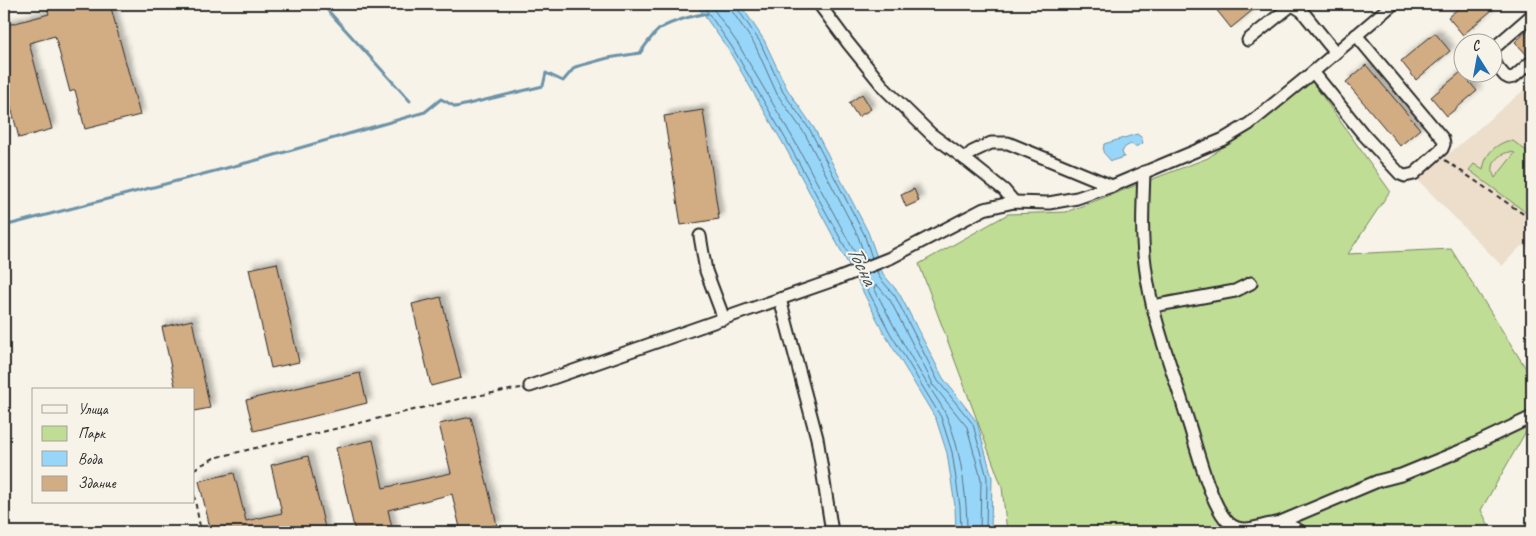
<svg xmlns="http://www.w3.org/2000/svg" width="1536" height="536" font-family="Caveat,sans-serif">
<defs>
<filter id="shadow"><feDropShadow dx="4.5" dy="-4.5" stdDeviation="2.5" flood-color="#0004"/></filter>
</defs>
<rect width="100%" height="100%" fill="#f7f3e8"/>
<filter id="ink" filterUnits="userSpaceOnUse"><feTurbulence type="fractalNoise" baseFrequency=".02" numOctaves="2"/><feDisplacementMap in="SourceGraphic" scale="10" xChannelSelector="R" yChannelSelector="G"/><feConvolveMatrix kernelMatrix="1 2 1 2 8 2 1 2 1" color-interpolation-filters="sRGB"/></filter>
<g filter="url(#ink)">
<path fill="#ecdeca" d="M1532 83V248L1521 246 1502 266 1418 180Z"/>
<g fill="#bfdd95" stroke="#758460" fill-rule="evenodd">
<path d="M1311 80 1390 191 1348 254 1451 249 1532 378V421L1481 510 1492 532H1007L1002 487 919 264 1008 214 1066 212 1208 158Z"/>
<path d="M1507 141H1513L1532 155V217L1469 170 1474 164 1483 170C1485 155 1493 146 1507 141ZM1510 152 1515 153 1495 178C1489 166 1496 154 1510 152Z"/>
</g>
<g fill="#98d6f9" stroke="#6c92a7">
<path d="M696 4H740L764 40 787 89 814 128 868 232 883 274 899 293 943 378 977 422 992 477 991 532H956L955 506 947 453 936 419 884 333 859 284 784 145 728 49Z"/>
<path d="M1137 134 1141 137 1143 143C1138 146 1136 148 1131 144L1125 147 1122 152 1124 157 1111 161 1103 152 1104 144Z"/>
</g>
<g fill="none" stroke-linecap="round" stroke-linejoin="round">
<g stroke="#576f7d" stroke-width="1">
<path d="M702 4 732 47 788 143 855 265"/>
<path d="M710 4 738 44 794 140 860 262"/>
<path d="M730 4 732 11 755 45 777 94 805 134 858 236 866 260"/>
<path d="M737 4V8L760 42 783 92 810 130 864 234 872 258"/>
<path d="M877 271 879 277 895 296 938 381 973 424 987 478 986 532"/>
<path d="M861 277 889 331 941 417 952 452 960 506 961 532"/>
<path d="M967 532C967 496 961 448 946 415 942 405 935 397 930 388V386L928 385C908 354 891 321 874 288L876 285 878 286 890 300 932 382V385L934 386 967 427 981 479 980 532"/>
</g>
<g stroke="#6c92a7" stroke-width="3">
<path d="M322 4 410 101"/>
<path d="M4 226 261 159 425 112 441 99 456 107 543 86 546 73 563 81 575 67 608 58 640 53C646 45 653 33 661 28 669 23 698 13 707 14"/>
</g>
</g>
<g fill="#d2ac83" stroke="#2b2b2b" filter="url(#shadow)">
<path d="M46 4H110L140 115 85 129 75 90 70 92 55 36 29 43 52 129 19 138 4 80V26L49 14Z"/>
<path d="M1220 4H1260L1231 28 1215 8Z"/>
<path d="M1464 4H1499L1463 35 1448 17Z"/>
<path d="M1532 26V52L1528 56 1515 42Z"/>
<path d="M1435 33 1450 51 1416 80 1401 61Z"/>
<path d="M1366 65 1420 129 1400 146 1346 82Z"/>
<path d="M1461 72 1477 91 1447 116 1431 97Z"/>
<path d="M862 94 871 109 858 117 849 103Z"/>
<path d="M703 110 719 219 681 225 664 116Z"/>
<path d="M914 189 919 201 906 207 901 195Z"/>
<path d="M277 263 299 362 271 368 249 269Z"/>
<path d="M441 297 461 378 431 386 412 304Z"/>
<path d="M192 320 210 408 194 411V390H176L162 327Z"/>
<path d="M360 373 367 403 254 431 246 400Z"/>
<path d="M471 417 497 525 468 532H461L452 494 388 510 393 532H355L336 448 373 440 383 488 451 473 439 424Z"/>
<path d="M308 456 326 532H211L199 481 234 473 246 521 282 513 271 465Z"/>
</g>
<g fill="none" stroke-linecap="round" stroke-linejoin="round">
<g stroke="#2b2b2b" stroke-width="15">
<g id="minor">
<path d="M819 4 848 43 886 90 931 134 965 159 972 152 991 143H1008L1112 186"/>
<path d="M1291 4 1302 11 1335 52"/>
<path d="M1248 40 1292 5"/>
<path d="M1494 48 1532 15"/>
<path d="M1494 63 1505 76 1509 78 1514 77 1532 61"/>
<path d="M1313 72 1363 134 1400 174 1405 176 1414 174 1442 149 1444 144 1443 139 1356 35"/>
<path d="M965 159 1004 190 1014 202"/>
<path d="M1144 172C1143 203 1141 233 1145 264 1151 317 1172 367 1187 418 1196 444 1210 506 1229 523 1243 536 1262 524 1277 523 1284 523 1296 528 1301 532"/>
<path d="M700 236 706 271 724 319"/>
<path d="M780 299 817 438 832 532"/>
<path d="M1153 306 1235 291 1251 283"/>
<path d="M530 386 837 279 890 258 984 209 1014 202 1049 203 1077 198 1112 186 1224 139 1249 124 1313 72 1393 4"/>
<path d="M1278 523 1378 481 1401 475 1460 451 1532 417"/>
</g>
</g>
<g stroke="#2b2b2b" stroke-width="2" stroke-dasharray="5 4" stroke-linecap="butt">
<path d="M1445 160 1532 220"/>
<path d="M194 469 214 458 459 399 521 388"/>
<path d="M194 495 201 532"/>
</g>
<use href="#minor" stroke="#f7f3e8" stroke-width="11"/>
</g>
</g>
<g text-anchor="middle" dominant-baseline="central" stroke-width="4" stroke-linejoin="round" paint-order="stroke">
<g font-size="22" font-style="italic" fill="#46565e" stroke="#f7f3e8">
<text transform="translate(862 265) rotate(64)">Тосна</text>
</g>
</g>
<rect width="1536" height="536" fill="none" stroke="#f7f3e8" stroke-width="20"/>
<rect x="10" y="10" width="1516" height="516" fill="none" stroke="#2b2b2b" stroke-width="2" filter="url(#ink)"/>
<rect x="32" y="388" width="162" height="115" fill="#f7f3e8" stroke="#a5a39c"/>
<rect x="42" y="405" width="25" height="8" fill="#f7f3e8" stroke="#a5a39c"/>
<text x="78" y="414" font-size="15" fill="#2b2b2b">Улица</text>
<rect x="42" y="426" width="25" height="15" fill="#bfdd95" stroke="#a5a39c"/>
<text x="78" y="438" font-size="15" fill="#2b2b2b">Парк</text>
<rect x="42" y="451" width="25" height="15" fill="#98d6f9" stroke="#a5a39c"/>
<text x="78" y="464" font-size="15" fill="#2b2b2b">Вода</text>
<rect x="42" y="476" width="25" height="15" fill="#d2ac83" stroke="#a5a39c"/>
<text x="78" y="488" font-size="15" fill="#2b2b2b">Здание</text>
<g transform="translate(1478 58) rotate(349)"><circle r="24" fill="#f7f3e8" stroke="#a5a39c"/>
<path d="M0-4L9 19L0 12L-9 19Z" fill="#1f6fb2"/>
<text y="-8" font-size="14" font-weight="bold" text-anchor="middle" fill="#2b2b2b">С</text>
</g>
</svg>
